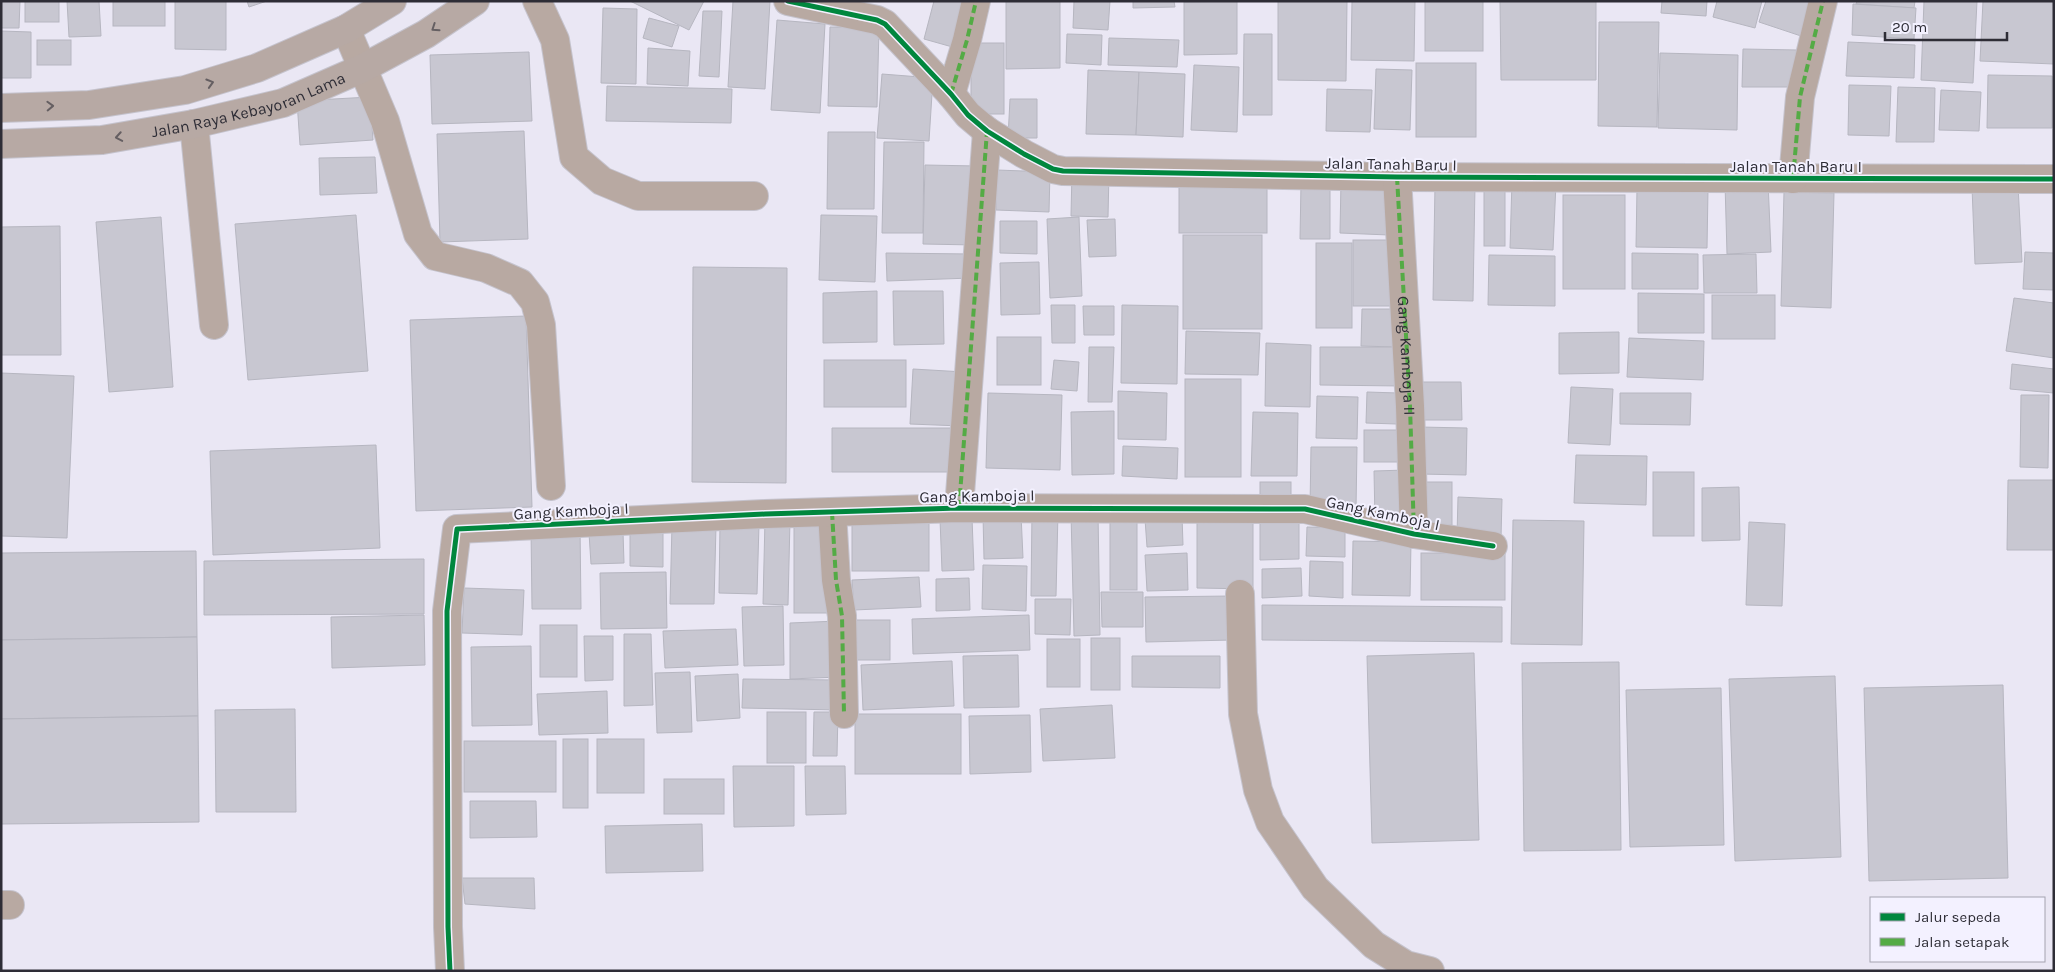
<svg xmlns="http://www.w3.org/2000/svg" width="2055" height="972" font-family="Karla,sans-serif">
<rect width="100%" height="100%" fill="#eae7f4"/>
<g fill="#c8c7d1" stroke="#b6b6c0">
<path d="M1 1H20L19 28H1Z"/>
<rect x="25" y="1" width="34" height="21"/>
<path d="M67 1H99L101 36 69 37Z"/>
<rect x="113" y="1" width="52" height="25"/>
<path d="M175 1H226V50L175 49Z"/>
<path d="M247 1H267L249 7Z"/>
<path d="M630 1H704L689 30Z"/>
<path d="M733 1H770L765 89 728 87Z"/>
<path d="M934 1H969L956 48 924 39Z"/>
<path d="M1006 1H1060V68L1006 69Z"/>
<path d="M1074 1H1110L1108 30 1073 28Z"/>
<path d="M1133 1H1174L1175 7 1133 8Z"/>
<path d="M1237 1V54L1184 55V2Z"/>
<path d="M1278 1H1347L1346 81 1278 80Z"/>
<path d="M1352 1H1415L1414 61 1351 60Z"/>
<rect x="1425" y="1" width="58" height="50"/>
<path d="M1500 1H1596V80H1501Z"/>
<path d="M1662 1H1707L1706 16 1661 13Z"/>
<path d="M1717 1H1762L1755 28 1713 17Z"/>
<path d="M1766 1H1820L1807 38 1759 22Z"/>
<path d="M1857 1H1915L1914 8 1856 4Z"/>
<path d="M1924 1H1977L1973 83 1921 80Z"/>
<path d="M1983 1H2054V64L1980 61Z"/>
<path d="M1853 4 1916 8 1914 39 1852 35Z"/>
<path d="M603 8 637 9 636 84 601 83Z"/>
<path d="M703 11H722L719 77 699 76Z"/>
<path d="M649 18 679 26 672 47 643 38Z"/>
<path d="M777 20 825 24 820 113 771 110Z"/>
<path d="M1599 22H1659L1657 127 1598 126Z"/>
<path d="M830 27 879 28 877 107 828 106Z"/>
<path d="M1 31 31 32V78H1Z"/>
<path d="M1067 34 1102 35 1101 65 1066 63Z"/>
<path d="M1244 34H1272V115H1243Z"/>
<path d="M1109 38 1179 40 1177 67 1108 65Z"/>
<rect x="37" y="40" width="34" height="25"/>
<path d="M1848 42 1915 45 1914 78 1846 76Z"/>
<rect x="971" y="43" width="33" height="71"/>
<path d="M648 48 690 51 688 86 647 84Z"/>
<path d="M1743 49 1798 50V87H1742Z"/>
<path d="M529 52 532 121 432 124 430 55Z"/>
<path d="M1660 53 1738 55 1737 130 1658 128Z"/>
<rect x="1416" y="63" width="60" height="74"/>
<path d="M1194 65 1239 67 1237 132 1191 130Z"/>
<path d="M1376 69 1412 70 1410 130 1374 129Z"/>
<path d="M1088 70 1139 72 1136 135 1086 134Z"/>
<path d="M1139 72 1185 74 1183 137 1136 135Z"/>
<path d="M882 74 933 78 929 141 877 138Z"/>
<path d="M1988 75 2052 76V128H1987Z"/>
<path d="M1849 85 1891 86 1889 136 1848 135Z"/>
<path d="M607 86 732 89 731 123 606 121Z"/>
<path d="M1898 87 1935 88 1934 142H1896Z"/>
<path d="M1327 89 1372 90 1370 132 1326 131Z"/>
<path d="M1941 90 1981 92 1979 131 1939 130Z"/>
<path d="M370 97 373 140 300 145 297 101Z"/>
<path d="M1010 99H1037V138H1008Z"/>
<path d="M524 131 528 239 440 242 437 134Z"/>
<path d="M828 132H875L874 209H827Z"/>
<path d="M884 142H924L923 233H882Z"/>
<path d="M375 157 377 193 320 195 319 158Z"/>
<path d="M925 165 977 166 975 245 923 244Z"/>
<path d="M997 170 1050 172 1049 212 996 210Z"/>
<path d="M1072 171 1109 172 1108 217 1071 216Z"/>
<rect x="1179" y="179" width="88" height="54"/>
<path d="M1341 181 1391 182 1389 235 1340 233Z"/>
<path d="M1512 181 1556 183 1553 250 1510 248Z"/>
<path d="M1768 181 1771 252 1727 254 1725 183Z"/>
<path d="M1301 184H1330V239H1300Z"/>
<path d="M1435 185H1475L1473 301 1433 300Z"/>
<rect x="1484" y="185" width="21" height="61"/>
<path d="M2018 185 2022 262 1975 264 1972 187Z"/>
<path d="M1637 188 1708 189 1707 248 1636 247Z"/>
<path d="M1784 192 1834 193 1831 308 1781 306Z"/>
<rect x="1563" y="195" width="62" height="94"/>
<path d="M356 215 368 371 248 380 235 224Z"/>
<path d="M821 215 877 216 875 282 819 280Z"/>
<path d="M161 217 173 387 109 392 96 222Z"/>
<path d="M1079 217 1082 296 1050 298 1047 219Z"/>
<path d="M1115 219 1116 256 1089 257 1087 220Z"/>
<path d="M1000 221H1037V254L1000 253Z"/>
<path d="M60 226 61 355H1V227Z"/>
<rect x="1183" y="235" width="79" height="94"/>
<rect x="1353" y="240" width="41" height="66"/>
<rect x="1316" y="243" width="36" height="85"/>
<path d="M2025 252 2054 253V290L2023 289Z"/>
<path d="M886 253 971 254V278L887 281Z"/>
<path d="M1632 253 1698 254V289H1632Z"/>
<path d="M1756 254 1757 293H1704L1703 255Z"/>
<path d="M1489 255 1555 256V306L1488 305Z"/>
<path d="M1039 262 1040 314 1001 315 1000 263Z"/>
<path d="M693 267 787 268 786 483 692 482Z"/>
<path d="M877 291V342L823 343V293Z"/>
<path d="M893 291H943L944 344 894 345Z"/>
<path d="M1638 293 1704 294V333H1638Z"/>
<rect x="1712" y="295" width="63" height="44"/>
<path d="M2014 298 2054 303V358L2006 351Z"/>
<path d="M1051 305H1075V343H1052Z"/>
<path d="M1122 305 1178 306 1177 384 1121 383Z"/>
<path d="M1083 306H1114V335H1084Z"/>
<path d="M1362 309H1396L1395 347 1361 346Z"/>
<path d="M526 316 532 507 416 511 410 320Z"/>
<path d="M1186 331 1260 333 1258 375 1185 374Z"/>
<path d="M1619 332V373L1559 374V333Z"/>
<rect x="997" y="337" width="44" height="48"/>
<path d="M1629 338 1704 341 1703 380 1627 377Z"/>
<path d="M1266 343 1311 345 1310 407 1265 406Z"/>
<path d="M1089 347H1114L1112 402H1088Z"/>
<path d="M1320 347H1401V386L1320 385Z"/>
<rect x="824" y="360" width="82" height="47"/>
<path d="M1054 360 1079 362 1077 391 1051 389Z"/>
<path d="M2012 364 2054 369V393L2010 389Z"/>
<path d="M913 369 964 372 961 426 910 424Z"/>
<path d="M1 373 74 376 67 538 1 536Z"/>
<rect x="1185" y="379" width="56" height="98"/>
<path d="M1418 382H1461L1462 420H1418Z"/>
<path d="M1571 387 1613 389 1610 445 1568 443Z"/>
<path d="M1118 391 1167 393 1166 440 1118 439Z"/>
<path d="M1367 392 1398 393 1397 424 1366 423Z"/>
<path d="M988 393 1062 395 1060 470 986 468Z"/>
<path d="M1620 393H1691L1690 425 1620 424Z"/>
<path d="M2021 395H2049L2048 468 2020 467Z"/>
<path d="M1317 396 1358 397 1357 439 1316 438Z"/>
<path d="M1114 411V474L1072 475 1071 412Z"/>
<path d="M1253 412 1298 413 1297 476H1251Z"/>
<path d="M1420 427 1467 428 1466 475 1420 474Z"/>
<path d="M832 428H956L955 472H832Z"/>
<rect x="1364" y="430" width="42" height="32"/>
<path d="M376 445 380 548 213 555 210 451Z"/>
<path d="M1123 446 1178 448 1177 479 1122 476Z"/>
<path d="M1311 447H1357L1356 509 1310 508Z"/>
<path d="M1576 455 1647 456 1646 505 1574 503Z"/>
<path d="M1406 470 1407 520 1375 521 1374 471Z"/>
<rect x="1653" y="472" width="41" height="64"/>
<path d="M2008 480H2054V550H2007Z"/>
<rect x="1260" y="482" width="31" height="21"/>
<rect x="1419" y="482" width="33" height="43"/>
<path d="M1739 487 1740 540 1702 541V488Z"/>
<path d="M1458 497 1502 499 1501 538 1457 536Z"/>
<path d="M1032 511 1058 512 1056 596H1031Z"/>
<path d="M1071 513H1098L1100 635 1074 636Z"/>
<path d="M1021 514 1023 558 984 559 983 515Z"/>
<rect x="1110" y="514" width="27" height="76"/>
<path d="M1197 514 1253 515V589L1197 588Z"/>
<rect x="794" y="515" width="36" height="98"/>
<path d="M1182 516 1183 545 1147 547 1145 519Z"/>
<path d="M1299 517V559L1260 560V518Z"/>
<path d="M972 518 974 570 942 571 940 519Z"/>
<path d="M765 519 790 520 788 605 763 604Z"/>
<rect x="852" y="519" width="77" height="52"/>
<path d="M1513 520 1584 521 1582 645 1511 644Z"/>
<path d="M1749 522 1785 524 1782 606 1746 605Z"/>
<path d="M720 524H759L757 594 719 593Z"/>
<path d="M630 525 663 526V567L630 566Z"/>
<path d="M672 525 716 526 714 604H670Z"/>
<path d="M580 527 581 609H532L531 528Z"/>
<path d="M1307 527 1345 528V557L1306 556Z"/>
<path d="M623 532 624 563 591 564 589 533Z"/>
<path d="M1353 541 1411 542 1410 596 1352 595Z"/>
<path d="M196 551 197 637 1 640V553Z"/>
<path d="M1187 553 1188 590 1147 591 1145 555Z"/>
<rect x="1421" y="553" width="84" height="47"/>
<path d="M424 559V614L204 615V561Z"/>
<path d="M1310 561 1343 562V598L1309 596Z"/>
<path d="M983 565 1027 566 1026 611 982 609Z"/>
<path d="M1301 568 1302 596 1262 598V569Z"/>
<path d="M666 572 667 628 601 629 600 573Z"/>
<path d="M919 577 921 607 854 610 852 580Z"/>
<path d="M969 578 970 610 936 611V579Z"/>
<path d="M464 588 524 590 522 635 462 633Z"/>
<path d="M1101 592H1143V627H1102Z"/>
<path d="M1231 596 1232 640 1146 642 1145 597Z"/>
<path d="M1035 599H1071L1070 635 1035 634Z"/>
<path d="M1262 605 1502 607V642L1262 640Z"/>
<path d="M783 606 784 665 744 666 742 607Z"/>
<path d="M424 615 425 665 332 668 331 617Z"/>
<path d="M1029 615 1030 650 913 654 912 619Z"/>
<rect x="855" y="620" width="35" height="40"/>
<path d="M838 621 839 677 790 679V623Z"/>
<rect x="540" y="625" width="37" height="52"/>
<path d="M736 629 738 665 665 668 663 631Z"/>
<path d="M624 634H651L653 705 624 706Z"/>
<path d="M584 636H613V680L585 681Z"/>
<path d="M197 637 198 716 1 719V640Z"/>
<rect x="1091" y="638" width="29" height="52"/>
<rect x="1047" y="639" width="33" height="48"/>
<path d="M531 646 532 725 472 726 471 647Z"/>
<path d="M1474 653 1479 840 1372 843 1367 656Z"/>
<path d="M1018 655 1019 707 964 708 963 656Z"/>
<path d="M1132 656H1220V688L1132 687Z"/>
<path d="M952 661 954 706 863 710 861 665Z"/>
<path d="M1619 662 1621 850 1524 851 1522 663Z"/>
<path d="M690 672 692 732 657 733 655 673Z"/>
<path d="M738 674 740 718 697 721 695 676Z"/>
<path d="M1835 676 1841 857 1735 861 1729 679Z"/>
<path d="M743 679 838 680V710L742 708Z"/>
<path d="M2003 685 2008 878 1869 881 1864 688Z"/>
<path d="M1721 688 1724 845 1630 847 1626 690Z"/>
<path d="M607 691 608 733 539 735 537 694Z"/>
<path d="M1112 705 1115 758 1043 761 1040 709Z"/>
<path d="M295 709 296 812H216L215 710Z"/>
<rect x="767" y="712" width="39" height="51"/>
<path d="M814 712H838L837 756H813Z"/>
<rect x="855" y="714" width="106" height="60"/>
<path d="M1030 715 1031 772 970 774 969 716Z"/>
<path d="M198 716 199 822 1 824V719Z"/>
<rect x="563" y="739" width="25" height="69"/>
<rect x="597" y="739" width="47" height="54"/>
<rect x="464" y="741" width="92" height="51"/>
<path d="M733 766H794V826L734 827Z"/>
<path d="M805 766H845L846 814 806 815Z"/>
<rect x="664" y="779" width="60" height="35"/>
<path d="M470 801H536L537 837 470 838Z"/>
<path d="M702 824 703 871 606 873 605 826Z"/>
<path d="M462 878H534L535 909 465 904Z"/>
</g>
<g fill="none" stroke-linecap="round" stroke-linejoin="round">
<g stroke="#c5c3cd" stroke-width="30">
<g id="minor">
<path d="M537 1 555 40 574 157 602 181 638 196H754"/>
<path d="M788 1 877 20 885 24 951 94 968 115 987 131 1024 154 1053 169 1063 171 1397 177 2054 179"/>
<path d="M346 29 385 121 418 234 435 256 486 268 520 283 535 302 541 325 551 486"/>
<path d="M951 94 967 40 976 1"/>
<path d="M194 124 214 325"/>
<path d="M1397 177 1410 406 1414 534"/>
<path d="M1793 179 1800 97 1823 1"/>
<path d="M959 508 987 131"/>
<path d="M832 512 836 580 842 616 844 714"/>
<path d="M1240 594 1243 714 1258 790 1270 822 1315 888 1374 945 1406 965 1430 971"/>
<path d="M1 905H10"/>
<path d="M450 971 448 927 447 611 457 529 765 514 959 508 1305 509 1414 534 1493 546"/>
</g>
</g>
<g stroke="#c5c3cd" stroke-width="30">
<g id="major">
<path d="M1 108 89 105 185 90 257 68 346 29 392 1"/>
<path id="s1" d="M1 144 102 140 194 124 283 103 363 68 426 34 475 1"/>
</g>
</g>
<use href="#minor" stroke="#b8a9a2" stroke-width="28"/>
<use href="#major" stroke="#b7a9a4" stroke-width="28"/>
<g stroke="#54ab45" stroke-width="4" stroke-dasharray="8 4" stroke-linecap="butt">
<path d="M951 94 967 40 976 1"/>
<path id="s2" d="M1397 177 1410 406 1414 534"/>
<path d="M1793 179 1800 97 1823 1"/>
<path d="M959 508 987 131"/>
<path d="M832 512 836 580 842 616 844 714"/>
</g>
<g stroke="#f3f1ff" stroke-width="8">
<g id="cycleway">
<path d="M788 1 877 20 885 24 951 94 968 115 987 131 1024 154 1053 169 1063 171 1397 177 2054 179"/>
<path d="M450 971 448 927 447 611 457 529 765 514 959 508 1305 509 1414 534 1493 546"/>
</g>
</g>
<use href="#cycleway" stroke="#00873e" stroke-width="5"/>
</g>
<defs><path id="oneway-chevron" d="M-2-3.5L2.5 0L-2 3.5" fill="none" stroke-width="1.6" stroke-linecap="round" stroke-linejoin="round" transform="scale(1.25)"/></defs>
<g stroke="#655f62">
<use href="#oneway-chevron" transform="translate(435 28) rotate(146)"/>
<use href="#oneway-chevron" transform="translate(210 83) rotate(-17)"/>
<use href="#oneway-chevron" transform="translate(50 106) rotate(-2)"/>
<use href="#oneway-chevron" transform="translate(119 137) rotate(170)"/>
</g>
<g text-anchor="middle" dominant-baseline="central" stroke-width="4" stroke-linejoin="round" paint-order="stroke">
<g font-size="16" fill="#2e2d36" stroke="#f3f1ff">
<text stroke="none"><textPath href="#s1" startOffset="252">Jalan Raya Kebayoran Lama</textPath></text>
<text transform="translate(1391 164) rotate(1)">Jalan Tanah Baru I</text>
<text x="1796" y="166">Jalan Tanah Baru I</text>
<text stroke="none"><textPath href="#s2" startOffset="179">Gang Kamboja II</textPath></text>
<text transform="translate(977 496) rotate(-1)">Gang Kamboja I</text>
<text transform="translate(571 511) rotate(-3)">Gang Kamboja I</text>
<text transform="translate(1383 513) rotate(12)">Gang Kamboja I</text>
</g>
</g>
<rect width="2055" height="972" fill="none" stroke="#2e2d36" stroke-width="5"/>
<rect x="1870" y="897" width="175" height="65" fill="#f3f1ff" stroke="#a4a3af"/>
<rect x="1880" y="913" width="25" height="8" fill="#00873e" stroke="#a4a3af"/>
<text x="1915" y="922" font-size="15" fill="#2e2d36">Jalur sepeda</text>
<rect x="1880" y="938" width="25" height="8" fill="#54ab45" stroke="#a4a3af"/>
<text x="1915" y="947" font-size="15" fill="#2e2d36">Jalan setapak</text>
<path d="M1885 32v8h122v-8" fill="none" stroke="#2e2d36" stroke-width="2.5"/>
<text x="1892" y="32" font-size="15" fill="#2e2d36" stroke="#f3f1ff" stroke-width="4" paint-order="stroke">20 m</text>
</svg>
